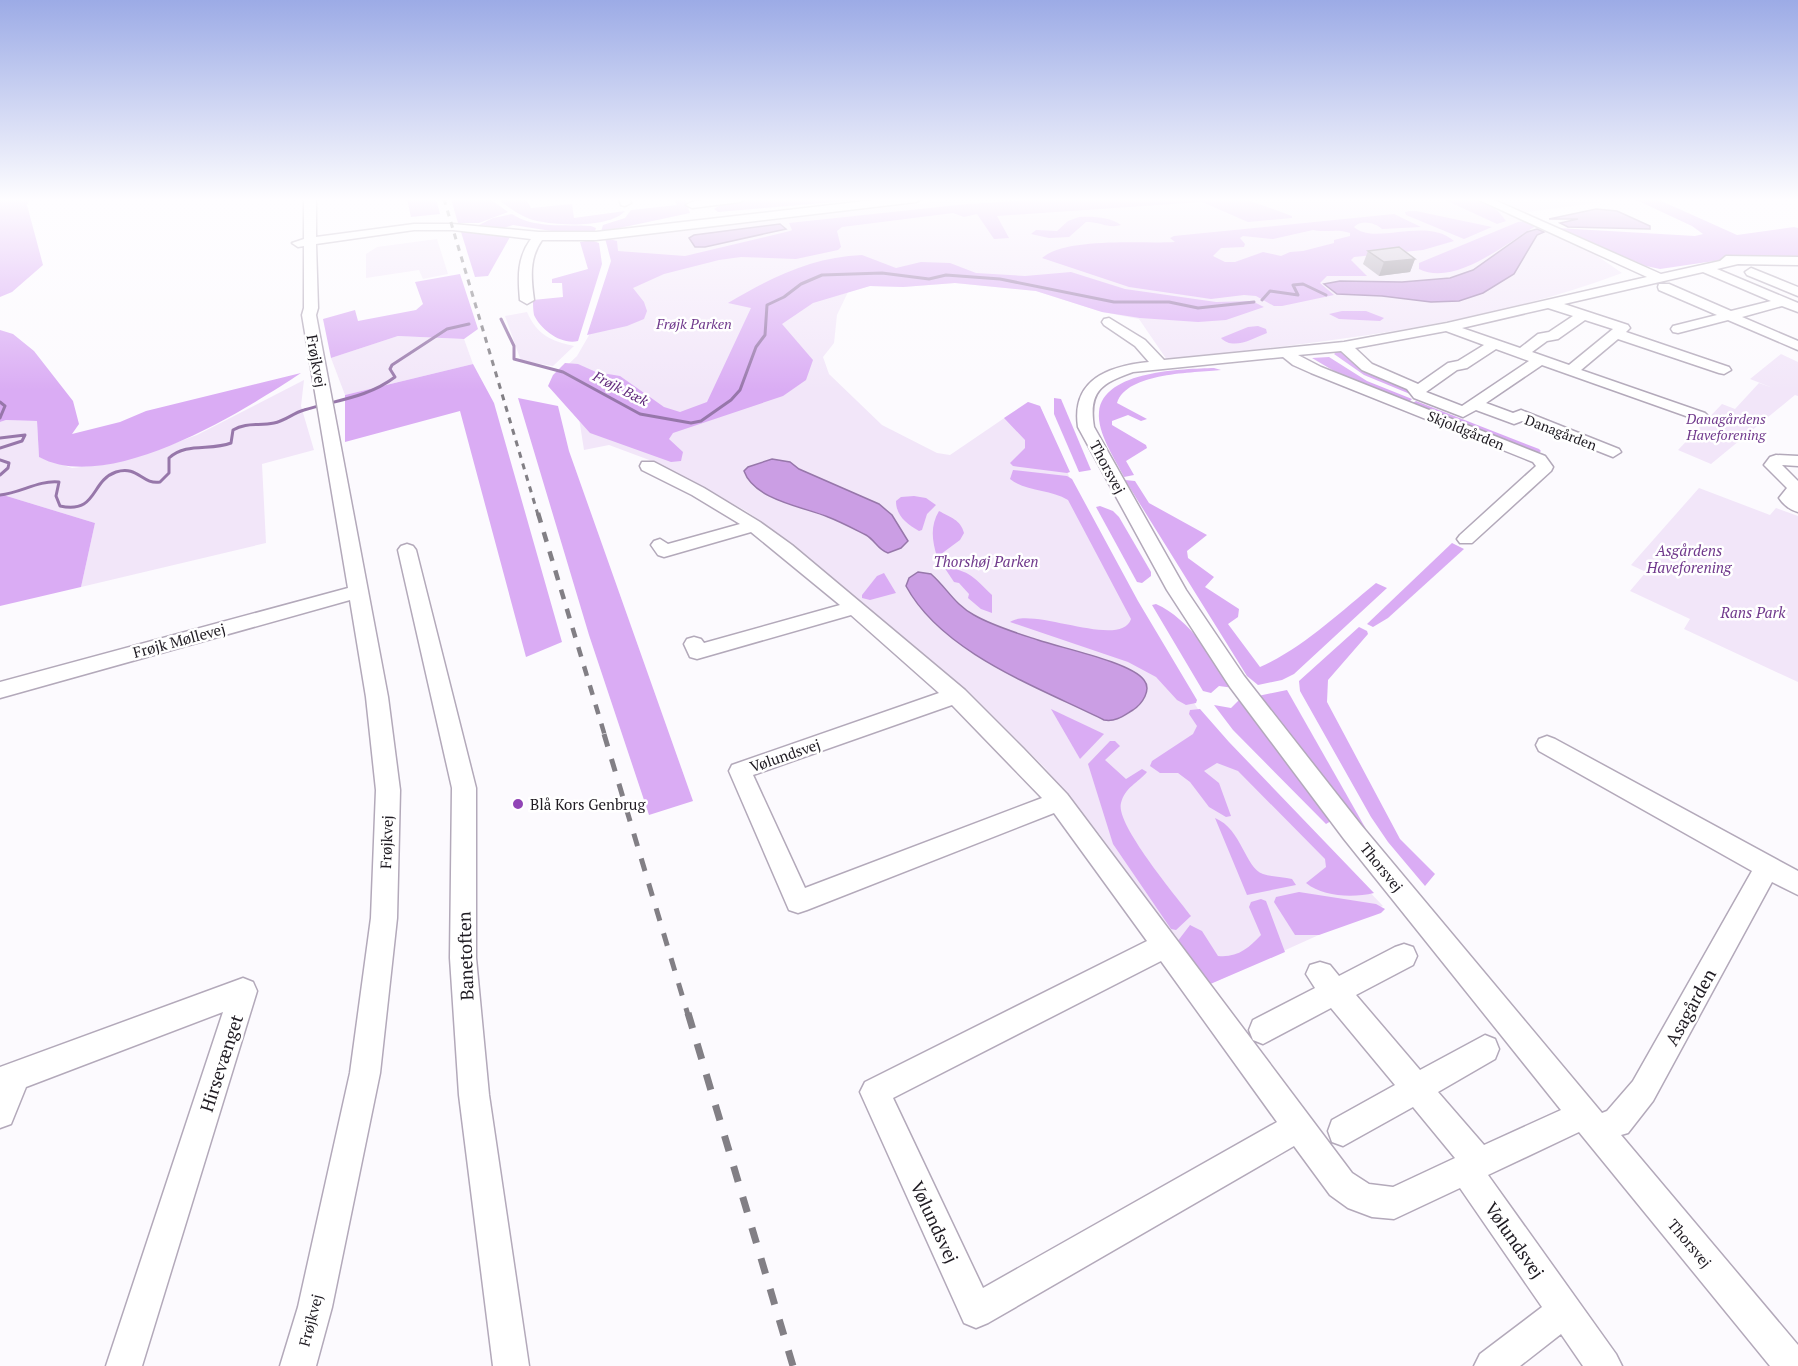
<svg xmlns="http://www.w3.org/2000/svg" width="1798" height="1366" font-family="'PT Serif',serif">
<rect width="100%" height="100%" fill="#fcfafe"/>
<g fill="#f2e6f9">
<path d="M960 199H1473L1560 237 1593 253 1622 273C1477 328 1319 342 1167 360L1139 319 1102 312 1036 291 955 283 903 287 870 286 848 292 837 315 834 343 823 357 829 374 882 425 937 453 950 455 1028 402 1040 406 1076 493 1154 640 1203 717 1383 906 1208 985 1100 835 1045 768 970 693 794 545 746 511 652 461 609 445 584 450 579 418 553 379 577 356 592 330 613 262 605 239Z"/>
<path d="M1491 199H1597L1603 202 1521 213Z"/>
<path d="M437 239 448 274 423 279 419 270 366 278V254L377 247Z"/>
<path d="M527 312C537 335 551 341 574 346L553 366 521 361 505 316Z"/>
<path d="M398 336 464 339 473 364 345 395 331 358Z"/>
<path d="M1781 354 1798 362V396L1795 395 1711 464 1678 450 1722 404 1735 409 1759 383 1773 388 1750 379Z"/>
<path d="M304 380 301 406 314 450 262 464 266 543 81 587 95 523 0 494V422L6 420 37 421 39 457 72 468 108 464 150 452 197 435Z"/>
<path d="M1699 488 1770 515 1776 508 1798 516V682L1684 629 1690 619 1630 591 1646 572 1631 565Z"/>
</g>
<g fill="#daacf4" fill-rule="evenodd">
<path d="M0 199H30L27 205 43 265 12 292 0 297Z"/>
<path d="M407 199H436L440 214 411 217Z"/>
<path d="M451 199H490L508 212 479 223H458Z"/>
<path d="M501 199H526L531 208 572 204 574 218 625 211C609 229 551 226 530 219 519 215 510 208 501 202Z"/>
<path d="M673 199H685L690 213 601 232 603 225 625 218 631 210 677 205Z"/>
<path d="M754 199H871L718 212 714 209 723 203Z"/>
<path d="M1045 199H1245L1292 216V218L1248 222 1202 202 997 216 1009 238 994 239 977 214 964 217 953 213 842 227 837 231 841 247 838 250 796 259 741 257 719 260 664 274 633 288 644 302 647 311 644 319 627 326 587 335 611 261 605 238 617 241 618 251 685 256 790 231 792 230 789 223 967 204Z"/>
<path d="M1443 199C1469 199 1490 197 1506 221L1497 224Z"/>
<path d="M1634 199H1657L1737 235 1794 227 1798 228V258L1748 256 1660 269 1646 266 1557 228 1695 236 1703 234 1692 226Z"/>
<path d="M1410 211H1416L1492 227 1464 239 1406 215 1405 212Z"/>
<path d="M512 214C534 229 565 224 591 226L596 228 595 231 564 233 513 225 504 228 479 225 493 218Z"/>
<path d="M1394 214 1421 227 1382 229C1376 223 1361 219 1354 227 1375 246 1426 216 1454 241L1423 250 1354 257 1351 260 1367 276H1327L1320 283 1334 295 1282 306H1274L1256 296 1244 295 1211 299 1129 287 1042 258C1066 237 1142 244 1175 242L1170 238 1174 236ZM1313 230C1326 233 1337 228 1350 233V236L1334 240V243L1303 251 1290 252 1281 256 1263 252 1235 262H1225L1213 256 1221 248 1244 247 1245 244 1240 238 1243 236 1273 239Z"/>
<path d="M1079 217C1093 216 1110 217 1121 225 1109 229 1098 221 1086 222L1069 237 1049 238 1031 234 1036 230 1057 231 1068 221Z"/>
<path d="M1526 221 1536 226C1506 243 1455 287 1419 269V263L1518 222Z"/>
<path d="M461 232 510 237 488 276 475 277Z"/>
<path d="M591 240 599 243 602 264 578 341C561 345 541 330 534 315 533 310 533 304 533 300L563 297 562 283H552V279L588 269 580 242Z"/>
<path d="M862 255 896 268 921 262 950 263 976 273 1025 276 1071 272 1125 289 1216 302 1252 301 1264 307 1226 320 1198 322 1140 318 1102 312 1036 291 955 283 903 287 870 286 813 303 782 324 813 360 806 380 783 396 673 433 669 439 683 452 681 461 671 462 590 433 548 386 553 375 565 363 578 364 596 372 620 376 664 407 680 412 707 402 751 308 728 303C770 278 812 257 862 255Z"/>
<path d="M460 274 478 329 464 339 398 336 331 358 323 319 355 310 358 321 416 310 423 304 415 282Z"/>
<path d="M1342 311H1366L1384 318 1380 321 1339 319 1329 314Z"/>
<path d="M1258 326 1266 329 1267 333C1254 338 1233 351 1221 338L1248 327Z"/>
<path d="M0 330 13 334 34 351 73 401 79 424 72 434 120 422 146 411 301 373C242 412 109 495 39 457L37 421 6 420 0 422Z"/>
<path d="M1340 349 1414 391 1410 394 1364 375 1334 354Z"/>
<path d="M1329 357 1367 381 1412 399 1409 402 1339 374 1312 358Z"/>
<path d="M473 364 494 403 562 642 526 657 460 411 345 442V395Z"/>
<path d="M1214 368 1221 370C1194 373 1127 372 1117 403L1147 419 1141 421 1128 415 1112 421V425L1146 445 1147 448 1126 461 1134 475 1124 477C1115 459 1097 433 1099 412 1103 370 1184 369 1214 368Z"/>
<path d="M518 398 558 406 569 451 693 801 649 815 589 635Z"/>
<path d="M1054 398 1061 399 1091 470 1079 472 1054 414Z"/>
<path d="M1416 401 1539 449 1541 451 1538 454 1413 403Z"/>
<path d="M1028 402 1040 406 1070 472 1067 473 1013 466 1010 463 1025 448V440L1004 418Z"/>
<path d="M1013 470 1067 476 1072 479 1138 601 1197 700 1196 703 1186 705 1177 700 1156 677 1128 662 1010 622C1032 606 1121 650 1131 619L1068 500C1050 489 1026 492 1010 479Z"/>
<path d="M1125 480 1135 481 1149 503 1207 535 1187 551 1188 558 1214 577 1205 587 1239 609 1238 617 1228 624 1260 667C1303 648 1339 613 1376 583L1387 588 1294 674 1282 680 1258 685 1247 676Z"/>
<path d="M0 494 95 523 81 587 0 606Z"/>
<path d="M914 496 926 498 936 505 927 514 922 530 919 531C907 524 896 516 896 501L901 497Z"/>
<path d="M1100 506 1113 511 1119 517 1151 572V576L1142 583 1137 582 1096 507Z"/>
<path d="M939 511C950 517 961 520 964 533L960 540 937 557C932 540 930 526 939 511Z"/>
<path d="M1452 543 1464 549 1388 618 1373 627 1367 624Z"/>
<path d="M944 567C971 571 973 577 992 595V613L981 609 968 598 969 594 959 583 954 582Z"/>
<path d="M884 573 896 593 870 600 862 598V595L877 576Z"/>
<path d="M1156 604C1190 619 1213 659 1234 688L1219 686 1211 693 1203 691 1152 605Z"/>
<path d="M1359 627 1367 631 1368 634 1328 680 1327 702 1400 839 1435 874 1425 886 1388 842 1371 817 1300 691 1299 681Z"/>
<path d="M1287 690 1366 829 1360 830 1258 696Z"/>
<path d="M1240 699 1331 821 1326 824 1233 730 1214 705 1231 708Z"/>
<path d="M1051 709 1104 734 1080 759Z"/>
<path d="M1200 709 1229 742 1374 893C1353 898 1323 897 1306 883L1326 867 1325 859 1238 771 1217 763 1204 771 1219 783 1231 816 1226 817 1209 807 1190 782 1178 773H1160L1150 766 1152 761 1193 734 1197 726 1189 714 1190 710Z"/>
<path d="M1110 741H1115L1120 746 1105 760 1126 779 1142 769 1147 772C1138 783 1125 787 1121 803 1115 824 1177 897 1191 916L1176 930 1171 929 1113 844 1088 764Z"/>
<path d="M1215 818C1242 829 1245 868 1263 874 1272 877 1283 877 1292 879L1296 885 1247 895Z"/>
<path d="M1299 892 1376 904 1385 909 1381 913 1319 935H1295L1274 902 1276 897Z"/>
<path d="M1261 899 1266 901 1285 952 1208 985 1177 942 1190 925 1202 931 1218 956C1237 958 1249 948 1261 935L1249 907 1251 902Z"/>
</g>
<g fill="#cb9ee4" stroke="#9777aa" stroke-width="1.5">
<path d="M1596 209 1617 211 1650 226V229L1568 227 1560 223 1578 219H1549Z"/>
<path d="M780 224 786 229 705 247H695L689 238 694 235Z"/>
<path d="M1537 229 1544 232 1537 235 1514 274 1483 293 1459 301 1431 302 1382 296 1337 294 1324 284 1340 281 1402 282 1450 278 1473 270 1527 232Z"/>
<path d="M772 459 790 462 799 469 879 504 892 515 908 541 901 548 888 553C878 550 875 540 866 535 854 529 841 522 828 517 804 507 754 500 744 471L748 467Z"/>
<path d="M918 572 931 574C947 588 955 605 974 615 993 626 1017 633 1038 640 1061 648 1131 662 1144 680 1152 690 1142 704 1133 710 1123 716 1116 722 1104 720 1038 687 942 653 906 586L909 578Z"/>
</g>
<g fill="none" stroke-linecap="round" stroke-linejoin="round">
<g stroke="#9777aa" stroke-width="3">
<path d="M1262 300 1270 291 1298 295 1293 285 1303 284 1326 295"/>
<path d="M501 319 514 346V359L563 372 640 414 691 423 701 421 731 400 740 390 756 347 765 335 767 305 784 297 801 284 822 275 882 273 929 279 946 275 1000 279 1114 302H1169L1198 308 1254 302"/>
<path d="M0 402 5 406 0 418"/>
<path d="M0 438 25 435 22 441 0 448"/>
<path d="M0 460 9 463 8 468 0 475"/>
<path d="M0 495C21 493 38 480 59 482L56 496 60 506C98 514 90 481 116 472 138 465 142 485 160 482L169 473V458C186 442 211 451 231 443L233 430C246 422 259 426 274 423 285 421 293 413 304 410 336 400 367 398 395 377L390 369 392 365 447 329 469 324"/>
</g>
<g stroke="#b3a9ba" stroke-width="3">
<g id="minor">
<path d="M304 199H316V237L414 224H453L539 232H596L883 199H921L916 202 596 240H542C529 258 531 278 534 300L527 304 520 300C518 277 517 258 531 239L453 230H414L316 244 318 308 316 315 388 697 400 790 397 918 380 1073 332 1307 316 1366H280L298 1307 350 1073 371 918 376 790 366 697 350 600 0 698V682L348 588 302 315 304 308V246L298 247 292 243 304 239Z"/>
<path d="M619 199H630L631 203 625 206 621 205Z"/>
<path d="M710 199H745L740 202 692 208 686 205 692 202Z"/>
<path d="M1477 199H1492L1661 274 1720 261 1726 256 1798 257V265L1738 264 1717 269 1798 303V312L1782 306 1742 317 1798 341V350L1728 320 1678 333 1673 332 1671 329 1673 326 1717 315 1659 290 1658 287 1659 284H1669L1731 311 1771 301 1703 272 1564 304 1628 325 1630 328 1626 332 1729 367 1731 370 1724 374 1719 373 1618 339 1581 370 1705 413 1708 416 1700 421 1542 365 1486 403 1513 413 1521 410 1526 412 1619 449 1621 452 1613 457 1522 421 1514 424 1476 410 1463 417 1414 398 1407 389 1362 370 1341 351 1298 355 1321 367 1545 456 1553 467 1551 471 1472 543H1460L1457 539 1460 535 1536 466 1533 462 1311 373 1293 365 1283 357 1133 372C1102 383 1088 391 1094 427L1186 590 1244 676 1361 825 1602 1113 1607 1111 1633 1081 1752 871 1539 751 1536 745 1539 739 1547 736 1555 739 1798 871V895L1772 882 1653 1101 1628 1133 1621 1135 1798 1345V1366H1770L1579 1132 1488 1175 1616 1354 1622 1366H1583L1561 1334 1520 1366H1474L1480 1354 1542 1307 1460 1188 1394 1219 1372 1217 1348 1208 1330 1195 1294 1146 988 1323 976 1328 964 1323 860 1092 865 1082 1147 941 1054 813 807 910 798 913 789 910 729 771 732 765 939 693 851 615 697 659 690 657 684 644 687 639 694 637 701 639 704 643 840 605 751 532 664 557 658 555 651 545 654 541 660 539 668 544 740 524 692 495 642 470 640 466 642 462H654L704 488 760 522 792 545 965 690 1023 748 1067 794 1352 1173 1369 1184 1393 1187 1455 1158 1413 1107 1343 1146 1332 1142 1328 1131 1332 1120 1395 1085 1331 1008 1263 1044 1253 1040 1249 1030 1253 1020 1315 988 1306 974 1310 965 1320 962 1330 965 1339 976 1395 947 1404 944 1413 947 1417 956 1413 965 1356 995 1420 1070 1485 1035 1495 1039 1499 1049 1495 1059 1438 1092 1484 1145 1561 1110 1344 839 1230 687 1167 590 1078 427C1071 379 1109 366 1149 362L1135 346 1104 325 1102 322 1104 319 1109 318 1145 340 1164 360 1344 342 1447 323 1647 277ZM1548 308 1573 316 1549 332 1538 334 1520 348 1462 328ZM1585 320 1613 329 1569 365 1532 352 1547 341 1558 339ZM1446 331 1484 345 1458 361 1448 363 1418 384 1372 364 1355 348ZM1496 349 1529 361 1462 406 1426 392 1457 370 1467 368ZM952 705 1042 798 805 888 753 775ZM1161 961 1277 1122 983 1288 893 1098Z"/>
<path d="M1751 268 1798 287V296L1747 275 1745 272Z"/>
<path d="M1776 455 1798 456V466L1782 465 1798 481V512C1790 510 1784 505 1779 498L1787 488 1764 465 1770 457Z"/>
<path d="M407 544 413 546 416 550 476 788V958L489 1095 529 1366H493L459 1095 450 958 452 788 398 550 401 546Z"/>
<path d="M243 978 253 982 257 991 142 1366H106L223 1012 26 1087 11 1124 0 1128V1067Z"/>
</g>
</g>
<use href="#minor" fill="#fff" fill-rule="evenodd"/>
<path stroke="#827f85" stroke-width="3" stroke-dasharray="6 6" stroke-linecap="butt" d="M444 199 538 515"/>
<path stroke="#827f85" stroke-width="4.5" stroke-dasharray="10 10" stroke-linecap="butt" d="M538 513 605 736"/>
<path stroke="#827f85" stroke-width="5" stroke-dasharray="13 13" stroke-linecap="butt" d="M604 734 688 1015"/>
<path stroke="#827f85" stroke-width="7" stroke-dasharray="16 16" stroke-linecap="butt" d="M688 1013 793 1366"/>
</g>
<path fill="#afa6b5" d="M1368 251 1415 259 1410 272 1379 276 1363 264Z"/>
<path fill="#8f8793" d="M1415 259 1410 272 1379 276 1384 262Z"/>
<path fill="#ccc1d2" stroke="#8f8793" stroke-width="1.5" d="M1399 247 1415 259 1384 262 1368 251Z"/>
<linearGradient id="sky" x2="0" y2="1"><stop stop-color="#9cabe6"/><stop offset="0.51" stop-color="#fefdff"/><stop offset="1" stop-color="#fefdff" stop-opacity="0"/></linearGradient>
<rect width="1798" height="391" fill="url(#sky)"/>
<circle fill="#9145b6" stroke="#fff" stroke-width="2" cx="518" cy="804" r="6"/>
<g text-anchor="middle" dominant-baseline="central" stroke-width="5" stroke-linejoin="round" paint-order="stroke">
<g font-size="14" font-style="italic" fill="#70398c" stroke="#fff">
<text x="694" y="323">Frøjk Parken</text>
<text x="1726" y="418">Danagårdens<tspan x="1726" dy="16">Haveforening</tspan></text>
</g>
<g font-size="14" font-style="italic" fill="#622b7d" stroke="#fff">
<text transform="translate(621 388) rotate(27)">Frøjk Bæk</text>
</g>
<g font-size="14" fill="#1f1b22" stroke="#fff">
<text transform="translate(1466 430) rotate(22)">Skjoldgården</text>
<text transform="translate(1561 432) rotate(21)">Danagården</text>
</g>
<g font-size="15" fill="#1f1b22" stroke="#fff">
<text transform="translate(317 361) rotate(80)">Frøjkvej</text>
<text transform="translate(1108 467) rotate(62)">Thorsvej</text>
<text transform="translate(179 640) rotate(-15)">Frøjk Møllevej</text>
<text transform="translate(785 755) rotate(-19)">Vølundsvej</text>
<text transform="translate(386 842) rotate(-88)">Frøjkvej</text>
<text transform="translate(1382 867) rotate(51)">Thorsvej</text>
<text transform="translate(1690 1243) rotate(50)">Thorsvej</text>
<text transform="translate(310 1320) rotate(-75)">Frøjkvej</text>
</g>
<g font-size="15" font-style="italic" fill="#70398c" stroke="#fff">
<text x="1689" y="550">Asgårdens<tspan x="1689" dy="17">Haveforening</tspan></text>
<text x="986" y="561">Thorshøj Parken</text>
<text x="1753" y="612">Rans Park</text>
</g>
<g font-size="15" fill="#1f1b22" stroke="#fff" text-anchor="start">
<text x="530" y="804">Blå Kors Genbrug</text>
</g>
<g font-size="18" fill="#1f1b22" stroke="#fff">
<text transform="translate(465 956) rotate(-92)">Banetoften</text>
<text transform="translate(1690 1007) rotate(-61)">Asagården</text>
<text transform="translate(221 1063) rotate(-72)">Hirsevænget</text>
<text transform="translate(935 1222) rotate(65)">Vølundsvej</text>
<text transform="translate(1515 1240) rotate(55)">Vølundsvej</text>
</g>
</g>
</svg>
